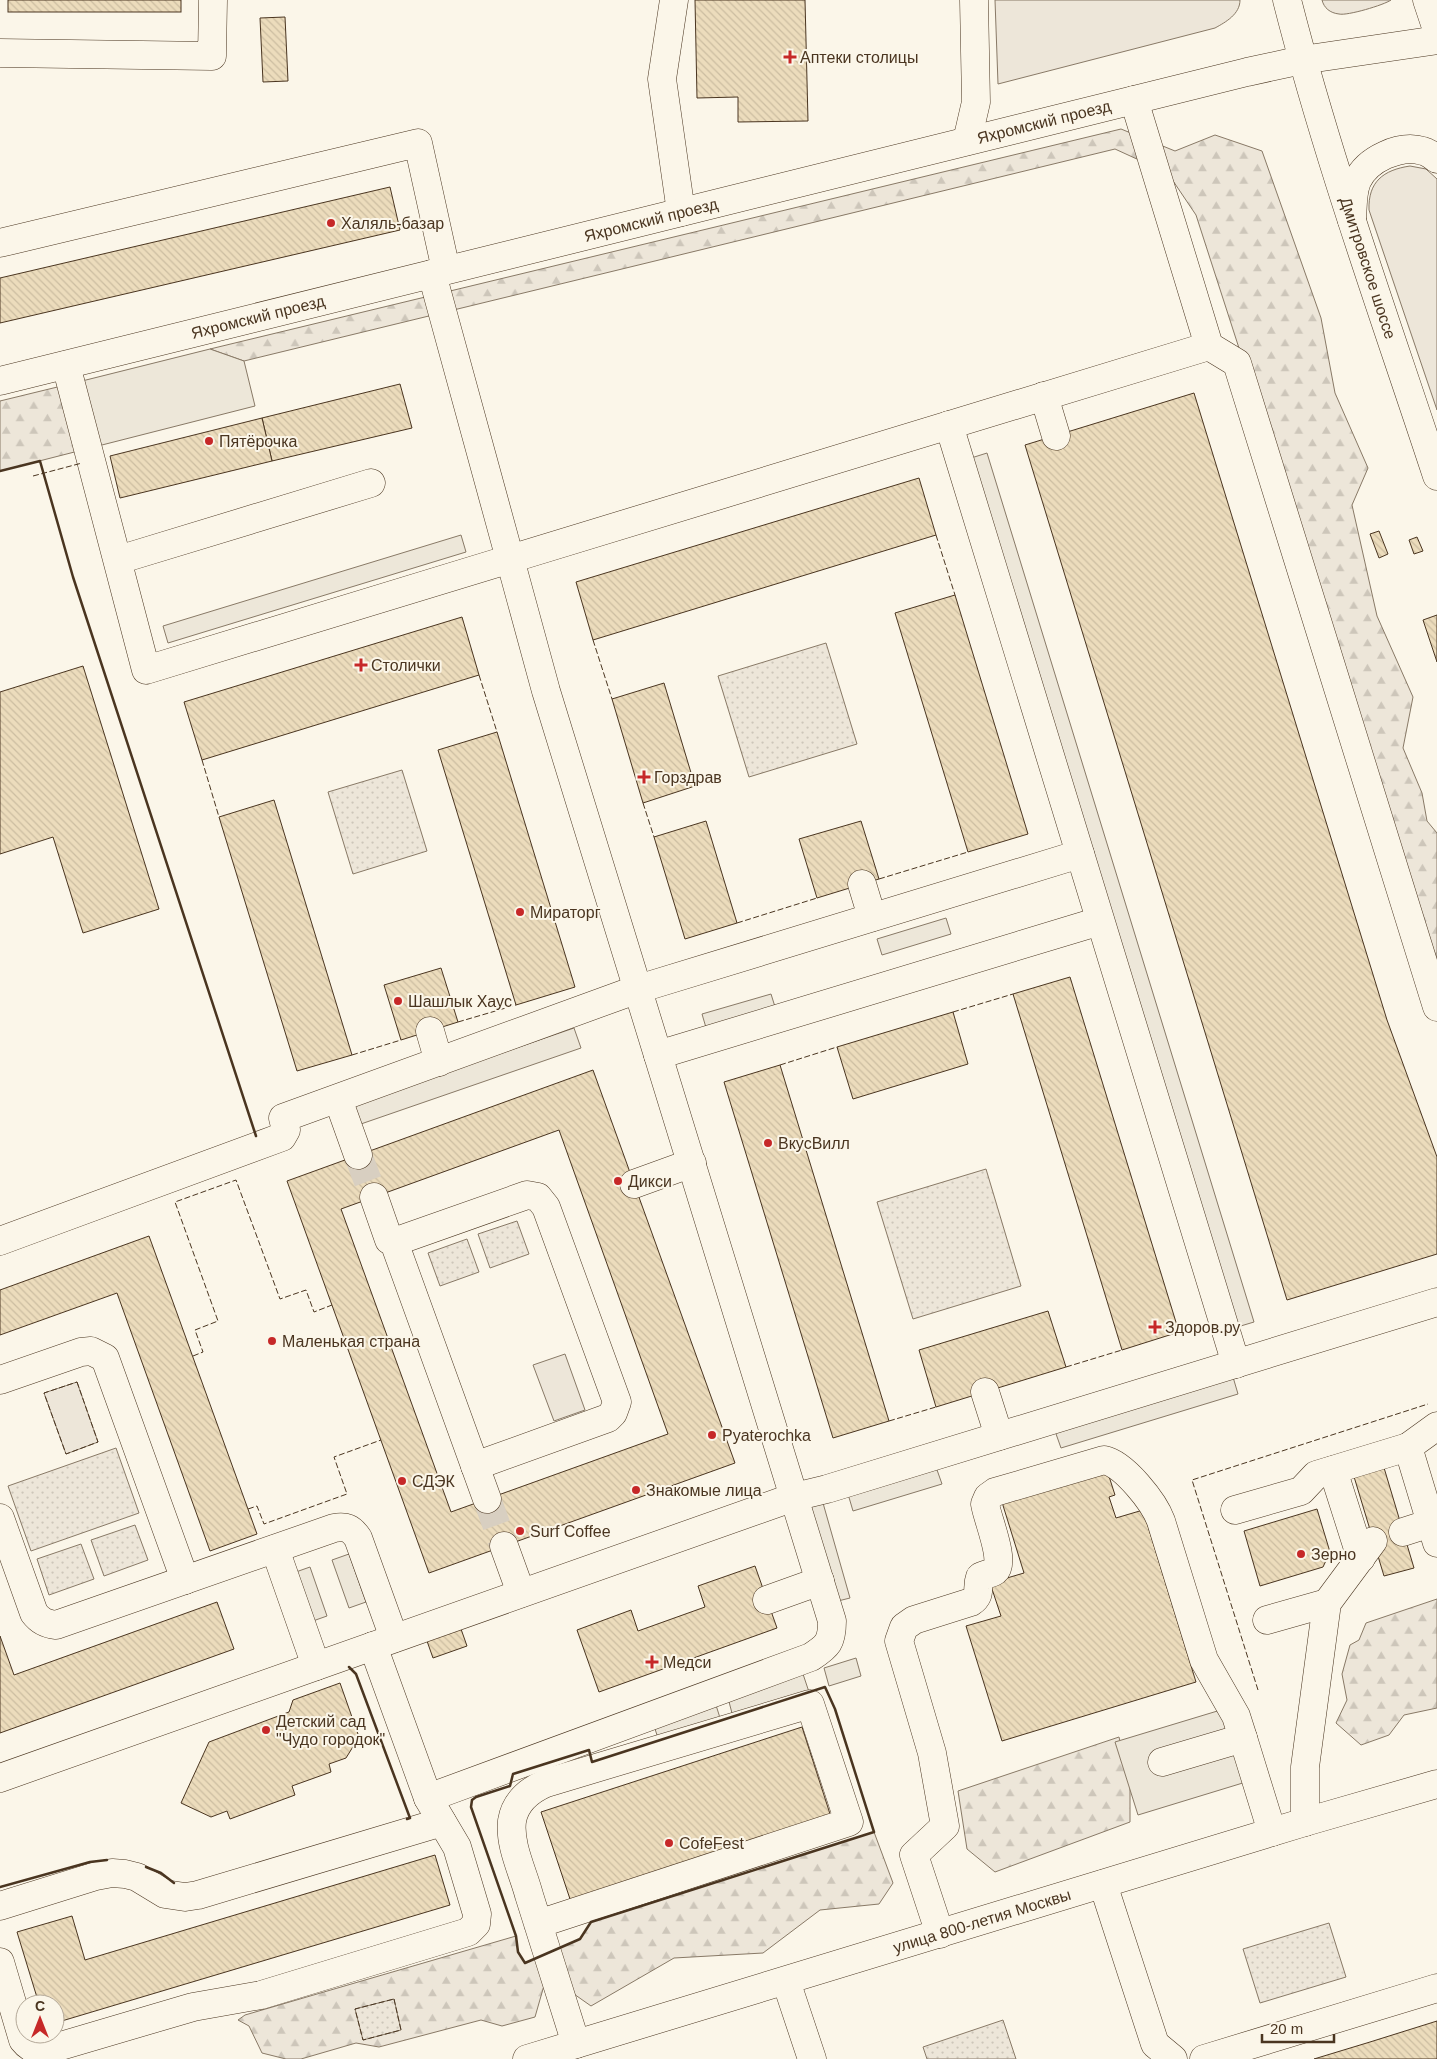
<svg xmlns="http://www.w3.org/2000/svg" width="1437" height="2059" font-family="Helvetica,sans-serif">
<defs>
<pattern id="forest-firs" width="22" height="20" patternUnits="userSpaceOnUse" patternTransform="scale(1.25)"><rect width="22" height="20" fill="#ede6d9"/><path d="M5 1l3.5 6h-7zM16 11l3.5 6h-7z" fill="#cdc6ba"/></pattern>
<pattern id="park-dots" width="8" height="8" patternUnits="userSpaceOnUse" patternTransform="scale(1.25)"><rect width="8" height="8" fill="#ede6d9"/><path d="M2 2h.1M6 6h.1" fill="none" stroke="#cdc6ba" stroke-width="1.8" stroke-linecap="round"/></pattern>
<pattern id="building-back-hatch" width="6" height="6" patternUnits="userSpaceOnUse" patternTransform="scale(1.25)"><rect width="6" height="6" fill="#ecdcbc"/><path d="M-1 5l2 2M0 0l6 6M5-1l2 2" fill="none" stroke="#ccbda1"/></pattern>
</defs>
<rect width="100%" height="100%" fill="#fbf6e9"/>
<g fill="#ede6d9" stroke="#887966">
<path d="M995 0H1240C1240 14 1226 22 1215 28L998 84Z"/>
<path d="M1322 0H1391C1384 5 1347 16 1339 14 1330 13 1324 8 1322 0Z"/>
<path d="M1410 166 1426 169 1437 179V410L1369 210C1368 182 1383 170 1410 166Z"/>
<path d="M565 1354 585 1410 554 1421 533 1365Z"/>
<path d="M77 1382 98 1442 66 1454 44 1393Z"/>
</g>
<g fill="url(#forest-firs)" stroke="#887966">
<path d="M1121 129 1175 151 1215 135 1262 151 1321 318 1335 393 1368 468 1352 505 1377 616 1413 697 1403 748 1422 793 1427 821 1437 833V961L1196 215 1163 166 1139 160 1115 149 244 361 210 349Z"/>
<path d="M82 381 98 446 0 471V401Z"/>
<path d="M1437 1599V1708L1404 1715 1389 1735 1361 1745 1336 1723 1347 1700 1342 1674 1350 1645 1359 1640 1366 1623Z"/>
<path d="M1119 1737 1130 1786V1822L995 1872 967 1849 958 1791Z"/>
<path d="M874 1832 893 1883 879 1904 820 1910 763 1953 674 1958 591 2006 547 1975 535 2017 502 2026 481 2020 379 2047 356 2043 301 2059H286L262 2053 249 2026 238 2020 245 2015 516 1936 518 1952 525 1963 580 1939 591 1922Z"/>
</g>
<g fill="url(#park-dots)" stroke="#887966">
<path d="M826 643 857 744 749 777 718 676Z"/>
<path d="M402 770 427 851 353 874 328 792Z"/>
<path d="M986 1169 1021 1286 913 1319 877 1202Z"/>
<path d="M517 1221 529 1254 490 1268 478 1234Z"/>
<path d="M467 1239 479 1272 440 1286 428 1253Z"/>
<path d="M116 1448 139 1513 31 1551 8 1486Z"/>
<path d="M135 1525 148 1560 104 1576 91 1540Z"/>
<path d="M81 1544 94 1579 49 1595 37 1559Z"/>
<path d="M1329 1923 1346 1977 1260 2003 1243 1949Z"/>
<path d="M394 1999 401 2030 363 2040 355 2009Z"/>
<path d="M1003 2020 1016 2059H927L923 2047Z"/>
</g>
<g fill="#ede7d9" stroke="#887966">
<path d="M210 349 244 361 255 406 98 446 82 381Z"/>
<path d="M987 453 1254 1322 1234 1328 968 459Z"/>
<path d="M461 535 466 552 168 643 163 626Z"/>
<path d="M946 918 951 934 882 955 877 939Z"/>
<path d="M771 994 776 1010 707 1031 702 1014Z"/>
<path d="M574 1028 581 1048 358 1125 351 1105Z"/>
<path d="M1233 1377 1238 1394 1061 1448 1055 1431Z"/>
<path d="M936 1467 942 1484 853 1511 848 1494Z"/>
<path d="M823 1503 850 1598 838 1601 811 1507Z"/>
<path d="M349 1554 366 1602 349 1608 332 1560Z"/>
<path d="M310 1567 327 1616 310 1622 293 1573Z"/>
<path d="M856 1658 861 1676 829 1686 824 1668Z"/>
<path d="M803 1674 809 1692 733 1717 728 1698Z"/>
<path d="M715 1702 721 1721 659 1741 653 1723Z"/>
<path d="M1224 1709 1246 1782 1138 1815 1115 1742Z"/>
</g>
<g fill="url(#building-back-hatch)" stroke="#4a3520" fill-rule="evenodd">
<rect x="8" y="0" width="173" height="12"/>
<path d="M695 0H805L808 121 738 122V97L697 98Z"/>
<path d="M285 17 288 81 263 82 260 18Z"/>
<path d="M390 187 400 230 0 323V278Z"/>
<path d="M400 384 412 428 272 461 262 418Z"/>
<path d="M1194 393 1387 1020 1437 1157V1254L1287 1300 1025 445Z"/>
<path d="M262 418 272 461 120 498 110 456Z"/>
<path d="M919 478 936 535 593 640 576 582Z"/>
<path d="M1379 531 1388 554 1379 558 1370 534Z"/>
<path d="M1417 537 1423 551 1414 554 1409 540Z"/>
<path d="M955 595 1028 834 968 852 895 613Z"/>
<path d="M1437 615V662L1423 620Z"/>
<path d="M462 617 479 675 202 760 184 702Z"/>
<path d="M83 666 159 909 83 933 53 837 0 854V692Z"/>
<path d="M664 683 695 786 643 803 612 699Z"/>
<path d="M497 732 575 987 516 1005 438 750Z"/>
<path d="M274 800 352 1055 297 1071 219 817Z"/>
<path d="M706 821 737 923 685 939 654 837Z"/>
<path d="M861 821 879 879 817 898 799 839Z"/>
<path d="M441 968 458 1022 401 1040 384 985Z"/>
<path d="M1070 977 1179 1332 1122 1350 1013 994Z"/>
<path d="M953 1012 968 1064 853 1099 837 1047Z"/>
<path d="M780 1065 889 1421 833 1438 724 1082Z"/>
<path d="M593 1070 735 1463 429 1573 287 1181ZM559 1130 668 1434 451 1512 341 1209Z"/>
<path d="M149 1236 257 1534 210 1551 117 1293 0 1335V1290Z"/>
<path d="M1048 1311 1066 1367 936 1407 919 1350Z"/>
<path d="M1382 1461 1414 1568 1384 1576 1352 1470Z"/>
<path d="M1106 1467 1115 1495 1109 1497 1116 1518 1143 1510 1196 1682 1002 1741 966 1626 1001 1616 990 1583 1024 1573 1001 1499Z"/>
<path d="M1317 1509 1330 1552 1323 1567 1260 1586 1244 1531Z"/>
<path d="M755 1566 777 1628 599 1692 577 1630 631 1610 638 1631 705 1607 698 1586Z"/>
<path d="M217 1602 234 1649 0 1733V1636L14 1675Z"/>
<path d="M461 1629 467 1646 433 1658 427 1641Z"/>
<path d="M340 1683 359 1737 346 1758 329 1764 331 1772 292 1786 295 1795 230 1819 227 1811 211 1817 181 1803 209 1742 289 1712 293 1700Z"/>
<path d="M802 1727 831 1817 571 1902 541 1812Z"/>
<path d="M435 1855 450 1905 55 2023V2004H39L17 1932 72 1916 85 1960Z"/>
<path d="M1437 2021V2059H1314L1370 2042Z"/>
</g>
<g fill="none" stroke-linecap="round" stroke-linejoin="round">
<g stroke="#d8cfc1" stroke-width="28" stroke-dasharray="28 14" stroke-linecap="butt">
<path d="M358 1155 374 1197"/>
<path d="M487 1499 504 1546"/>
</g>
<g stroke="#4a3520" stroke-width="29">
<g id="minor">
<path d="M674 0 662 79 681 212"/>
<path d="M0 53 212 56 213 0"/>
<path d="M1134 100 1209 346 1237 363 1437 1007"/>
<path d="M967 141 976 102 974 0"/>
<path d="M1352 220C1353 207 1352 193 1357 181 1367 159 1400 144 1423 151 1428 152 1433 156 1437 159"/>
<path d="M0 243 418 143 446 270"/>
<path d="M432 274 510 559 1209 346"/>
<path d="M66 365 146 670 510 559 546 691 832 1621C832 1642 828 1646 811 1657L428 1798"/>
<path d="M0 381 1247 72 1302 60 1437 40"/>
<path d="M1044 396 1056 436"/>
<path d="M949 425 1236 1364"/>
<path d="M118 560 371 483"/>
<path d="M862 884 872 917"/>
<path d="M430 1031 439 1062"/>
<path d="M658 1055 1100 921"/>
<path d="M338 1099 358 1155"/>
<path d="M634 1184 692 1163"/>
<path d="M374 1197 389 1240 394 1242 487 1499"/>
<path d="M0 1241 282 1137 286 1130 283 1118 638 989 1080 854"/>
<path d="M394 1242 527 1195 538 1197 546 1207 617 1402 613 1413 608 1418 475 1466"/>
<path d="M0 1380 81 1352 91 1351 105 1358 185 1580"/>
<path d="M985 1392 999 1436"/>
<path d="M1408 1447 1437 1543"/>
<path d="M1333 1470 1361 1558"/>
<path d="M1235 1510 1301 1491 1316 1475 1408 1447 1437 1426"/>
<path d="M0 1518 34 1613C40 1621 46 1624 56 1625L334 1528C346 1526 351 1528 358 1538L394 1638"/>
<path d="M1403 1532 1431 1523"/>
<path d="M504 1546 521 1593"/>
<path d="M275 1549 316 1666"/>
<path d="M767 1600 820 1581"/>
<path d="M1267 1620 1327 1603"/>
<path d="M1162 1762 1243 1738 1272 1832"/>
<path d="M0 1778 794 1497 827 1489 1437 1302"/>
<path d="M1305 1822V1767L1327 1603 1373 1541"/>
<path d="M1103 1884 1155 2044 1173 2059"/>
<path d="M0 1906 96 1876 112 1873 125 1874 137 1877 165 1894 185 1897 198 1895 442 1822"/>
<path d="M538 1924 849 1822 810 1704 546 1783C530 1790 515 1802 512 1821 509 1845 523 1872 529 1895 545 1945 560 1994 576 2044"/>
<path d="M940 1934 914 1855 945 1826 932 1753 899 1641 904 1627 914 1620 971 1602C982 1595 976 1588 980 1577 984 1574 991 1574 995 1571 1006 1562 987 1518 985 1504L988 1497 995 1492 1104 1460C1124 1464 1154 1502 1161 1521L1204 1660 1236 1716 1243 1738"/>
<path d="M0 1962 23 2040C30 2049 36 2050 47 2050L193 2007 261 1995 468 1932 476 1924 477 1914 457 1847 428 1798 373 1646"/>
<path d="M786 1981 812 2059"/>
<path d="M1204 2059 1437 1988"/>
</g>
</g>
<g stroke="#4a3520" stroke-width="29">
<g id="major">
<path d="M1287 0C1328 161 1385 318 1437 476"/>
<path d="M1427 0 1437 30"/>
<path d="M527 2059 1305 1822 1437 1784"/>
</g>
</g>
<use href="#minor" stroke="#fbf6e9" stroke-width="28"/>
<use href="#major" stroke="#fbf6e9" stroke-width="28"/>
<g stroke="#4a3520" stroke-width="1" stroke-dasharray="6 2.5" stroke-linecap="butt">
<path d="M33 476 82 463"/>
<path d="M936 535 955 595"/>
<path d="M593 640 612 699"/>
<path d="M479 675 497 732"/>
<path d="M202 760 219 817"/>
<path d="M643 803 654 837"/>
<path d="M879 879 968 852"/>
<path d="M737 923 817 898"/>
<path d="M953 1012 1013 994"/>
<path d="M458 1022 516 1005"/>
<path d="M352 1055 401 1040"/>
<path d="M780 1065 837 1047"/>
<path d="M193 1356 203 1352 195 1330 218 1321 175 1202 236 1180 280 1299 306 1290 314 1312 332 1305"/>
<path d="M1066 1367 1122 1350"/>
<path d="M77 1382 98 1442 66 1454 44 1393Z"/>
<path d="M889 1421 936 1407"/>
<path d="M248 1509 257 1506 264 1524 347 1494 334 1457 381 1440"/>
<path d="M1258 1690 1192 1480 1428 1404"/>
<path d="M394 1999 401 2030 363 2040 355 2009Z"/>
</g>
<g stroke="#4a3520" stroke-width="2.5">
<path d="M0 471 40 461 73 577 256 1136"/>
<path d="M349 1667 356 1674 410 1818 407 1819"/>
<path d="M825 1687 835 1709 874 1832 591 1922 580 1939 525 1963 518 1952 516 1936 471 1807 472 1800 476 1797 510 1786 513 1774 589 1750 592 1762Z"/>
<path d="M146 1867 161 1873 174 1883"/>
<path d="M0 1887 90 1862 107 1860"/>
</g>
</g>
<g fill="#c62828" stroke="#fbf6e9" stroke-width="2">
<path d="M787.5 49.5h5v5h5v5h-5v5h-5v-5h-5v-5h5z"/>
<circle cx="331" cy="223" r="5"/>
<circle cx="209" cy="441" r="5"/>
<path d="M358.5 657.5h5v5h5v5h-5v5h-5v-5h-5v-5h5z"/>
<path d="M641.5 769.5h5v5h5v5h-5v5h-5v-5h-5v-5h5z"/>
<circle cx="520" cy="912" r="5"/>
<circle cx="398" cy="1001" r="5"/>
<circle cx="768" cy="1143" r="5"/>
<circle cx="618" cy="1181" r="5"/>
<path d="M1152.5 1319.5h5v5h5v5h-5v5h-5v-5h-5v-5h5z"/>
<circle cx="272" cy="1341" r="5"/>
<circle cx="712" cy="1435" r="5"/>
<circle cx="402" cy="1481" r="5"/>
<circle cx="636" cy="1490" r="5"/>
<circle cx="520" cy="1531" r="5"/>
<circle cx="1301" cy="1554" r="5"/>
<path d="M649.5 1654.5h5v5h5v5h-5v5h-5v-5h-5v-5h5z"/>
<circle cx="266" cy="1730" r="5"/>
<circle cx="669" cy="1843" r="5"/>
</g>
<g text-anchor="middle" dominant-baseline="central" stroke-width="4" stroke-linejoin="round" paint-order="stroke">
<g font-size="16" fill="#4a3520" stroke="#fbf6e9" text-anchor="start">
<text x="800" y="57">Аптеки столицы</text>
<text x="341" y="223">Халяль-базар</text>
<text x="219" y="441">Пятёрочка</text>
<text x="371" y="665">Столички</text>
<text x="654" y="777">Горздрав</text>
<text x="530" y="912">Мираторг</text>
<text x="408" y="1001">Шашлык Хаус</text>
<text x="778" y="1143">ВкусВилл</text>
<text x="628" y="1181">Дикси</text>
<text x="1165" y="1327">Здоров.ру</text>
<text x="282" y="1341">Маленькая страна</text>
<text x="722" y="1435">Pyaterochka</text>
<text x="412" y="1481">СДЭК</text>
<text x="646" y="1490">Знакомые лица</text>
<text x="530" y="1531">Surf Coffee</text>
<text x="1311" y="1554">Зерно</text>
<text x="663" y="1662">Медси</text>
<text x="276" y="1721">Детский сад<tspan x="276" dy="18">"Чудо городок"</tspan></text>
<text x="679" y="1843">CofeFest</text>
</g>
<g font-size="16" fill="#4a3520" stroke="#fbf6e9">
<text transform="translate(1044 122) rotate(-14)">Яхромский проезд</text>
<text transform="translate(651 220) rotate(-14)">Яхромский проезд</text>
<text transform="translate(1368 268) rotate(72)">Дмитровское шоссе</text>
<text transform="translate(258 317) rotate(-14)">Яхромский проезд</text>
<text transform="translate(982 1921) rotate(-17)">улица 800-летия Москвы</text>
</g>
</g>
<g transform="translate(40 2019)"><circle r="24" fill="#fbf6e9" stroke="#b4a999"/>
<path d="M0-4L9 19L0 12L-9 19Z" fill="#c62828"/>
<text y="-8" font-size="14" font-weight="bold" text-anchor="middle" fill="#4a3520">С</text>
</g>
<path d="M1262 2034v8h72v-8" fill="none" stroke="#4a3520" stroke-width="2.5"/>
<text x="1270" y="2034" font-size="15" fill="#4a3520" stroke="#fbf6e9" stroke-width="4" paint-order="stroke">20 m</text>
</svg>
